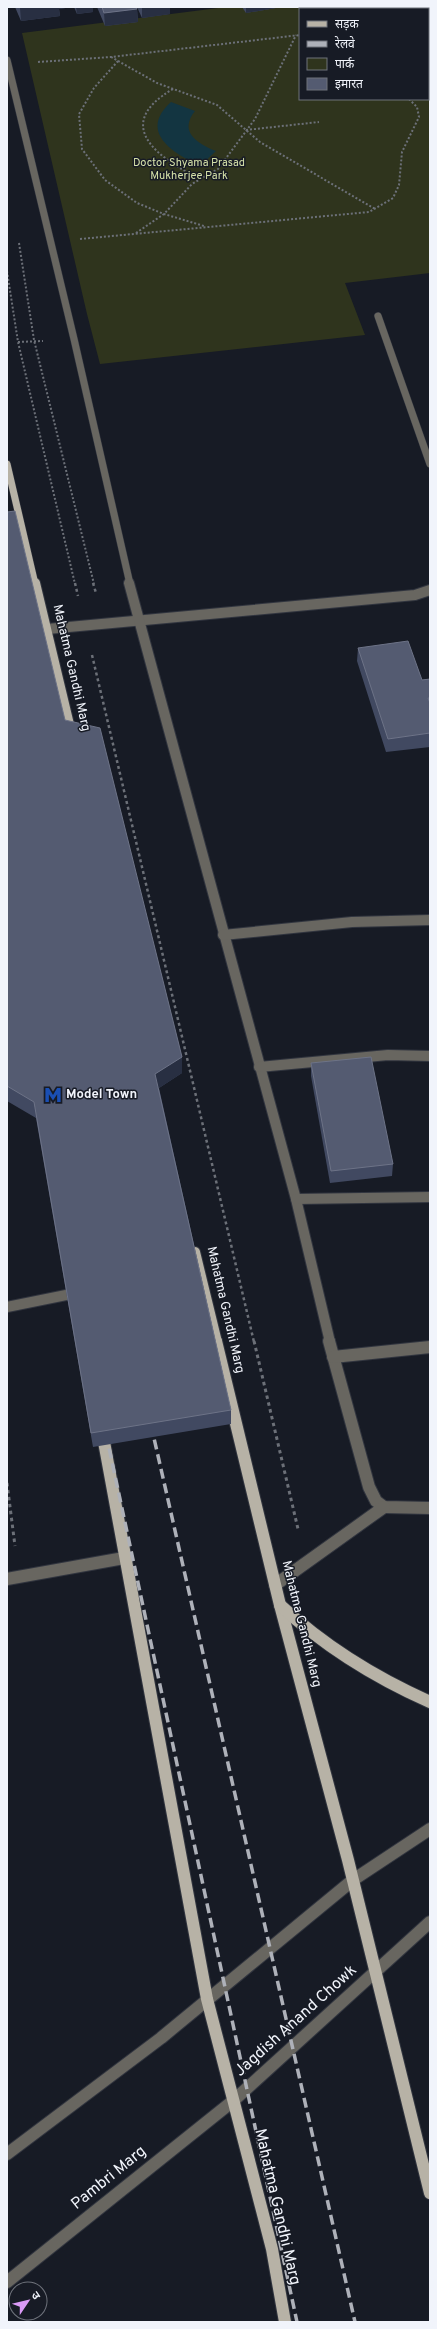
<svg xmlns="http://www.w3.org/2000/svg" width="437" height="2329" font-family="Overpass,'Noto Sans Devanagari',sans-serif">
<rect width="100%" height="100%" fill="#171b25"/>
<path fill="#2f341d" d="M226 7H390L391 9H300V99H428V83L430 87V273L345 283 365 335 100 364 87 314 22 33Z"/>
<path fill="#133541" d="M171 102 195 111C178 132 198 144 216 151L200 166C173 153 138 132 171 102Z"/>
<g fill="none" stroke-linecap="round" stroke-linejoin="round">
<g stroke="#31353f" stroke-width="8">
<path id="service-far1" d="M378 316 430 464"/>
</g>
<g stroke="#31353f" stroke-width="12">
<path id="service" d="M47 629 415 595 430 590"/>
</g>
<g stroke="#31353f" stroke-width="8">
<path id="minor-far2" d="M7 60 74 339 130 584"/>
</g>
<g stroke="#31353f" stroke-width="12">
<g id="minor-far1">
<path d="M129 583 296 1199 330 1342"/>
<path d="M223 935 352 922 430 920"/>
<path d="M259 1067 388 1055 430 1056"/>
<path d="M296 1199 430 1197"/>
<path d="M7 1307 76 1293"/>
</g>
</g>
<g stroke="#31353f" stroke-width="14">
<g id="minor">
<path d="M329 1341 369 1487 376 1501 384 1507 430 1508"/>
<path d="M333 1357 430 1347"/>
<path d="M7 1579 124 1558"/>
<path d="M275 1585 384 1507"/>
</g>
</g>
<g stroke="#31353f" stroke-width="14">
<g id="tertiary">
<path d="M7 2154 161 2038 353 1880 430 1829"/>
<path d="M7 2282 233 2101 430 1922"/>
</g>
</g>
<g stroke="#31353f" stroke-width="8">
<path id="primary-far2" d="M7 464 35 584"/>
</g>
<g stroke="#31353f" stroke-width="12">
<g id="primary-far1">
<path d="M35 583 71 733"/>
<path d="M195 1252 217 1342"/>
</g>
</g>
<g stroke="#31353f" stroke-width="14">
<g id="primary">
<path d="M216 1341 280 1605 348 1860 430 2193"/>
<path d="M102 1431 207 1999 272 2249 285 2322"/>
<path d="M280 1605C325 1647 374 1677 430 1702"/>
</g>
</g>
<g stroke="#6c7078" stroke-width="2" stroke-dasharray="2 2" stroke-linecap="butt">
<path d="M111 57 157 83 217 105 260 142 375 209"/>
<path d="M118 61 94 88 79 114 82 149 105 180 137 203 164 214 204 226"/>
<path d="M38 62 111 57 300 35"/>
<path d="M173 89C111 125 158 158 200 179"/>
<path d="M246 130 319 122"/>
<path d="M136 233 164 214 192 184 218 169 255 119 296 35"/>
<path d="M80 239 369 212 393 198 399 185 402 152 419 117 417 107 409 99"/>
<path d="M19 243 34 340 94 584"/>
<path d="M7 271 18 342 75 584"/>
<path d="M18 342 43 341"/>
</g>
<g stroke="#6c7078" stroke-width="2.5" stroke-dasharray="3 3" stroke-linecap="butt">
<path d="M75 583 78 596"/>
<path d="M93 583 96 593"/>
<path d="M92 655 254 1342"/>
</g>
<g stroke="#6c7078" stroke-width="3" stroke-dasharray="3.5 3.5" stroke-linecap="butt">
<path d="M254 1341 298 1529"/>
<path d="M7 1483 15 1546"/>
</g>
<use href="#service-far1" stroke="#686660" stroke-width="7"/>
<use href="#service" stroke="#686660" stroke-width="10"/>
<use href="#minor-far2" stroke="#686660" stroke-width="7"/>
<use href="#minor-far1" stroke="#686660" stroke-width="10"/>
<use href="#minor" stroke="#686660" stroke-width="12"/>
<use href="#tertiary" stroke="#686660" stroke-width="12"/>
<use href="#primary-far2" stroke="#b7b2a6" stroke-width="7"/>
<use href="#primary-far1" stroke="#b7b2a6" stroke-width="10"/>
<use href="#primary" stroke="#b7b2a6" stroke-width="12"/>
<g stroke="#aeb1b9" stroke-width="3.5" stroke-dasharray="10 5" stroke-linecap="butt">
<path d="M151 1425 355 2322"/>
<path d="M106 1434 297 2322"/>
</g>
</g>
<g fill="#414961">
<path d="M15 7H72L59 9 60 16 21 21Z"/>
<path d="M74 7H93V12L77 14Z"/>
<path d="M97 7H136L137 9 138 22 105 26Z"/>
<path d="M137 7H170V14L142 18Z"/>
<path d="M242 7H276V8L246 13Z"/>
<path d="M417 7H430V64L428 61V9H419Z"/>
<path d="M7 512 65 720 182 1057V1073L159 1088 231 1410V1424L93 1447 36 1118 7 1101Z"/>
<path d="M358 648 422 680 430 679V747L386 752 357 661Z"/>
<path d="M311 1063 393 1164 392 1176 330 1183 311 1076Z"/>
</g>
<g fill="#282f42">
<path d="M27 7H72L59 9 60 16 21 21 20 8Z"/>
<path d="M76 7H93V12L77 14Z"/>
<path d="M142 7H170V14L142 18Z"/>
<path d="M246 7H276V8L246 13Z"/>
<path d="M137 9 138 22 105 26 104 13Z"/>
<path d="M182 1057V1073L156 1090 155 1074Z"/>
</g>
<g fill="#545b71" stroke="#6d7387">
<path d="M102 7H136L137 9 104 13Z"/>
<path d="M426 7H430V13L428 9Z"/>
<path d="M428 19H430V47L428 43Z"/>
<path d="M15 511 65 720 100 728 182 1057 155 1074 231 1410 91 1433 34 1102 7 1086V512Z"/>
<path d="M408 641 422 680 430 679V698H428L430 703V733L388 739 358 648Z"/>
<path d="M371 1057 393 1164 331 1171 311 1063Z"/>
</g>
<defs>
<g id="metro-bare" transform="scale(1.38)"><path d="M-5.5 5V-5H-3L0 0L3-5H5.5V5H3V-.5L0 4L-3-.5V5Z" fill="#1a4fb4" stroke="#171b25" stroke-width="2.5" paint-order="stroke"/></g>
</defs>
<g fill-rule="evenodd">
<use href="#metro-bare" x="53" y="1095"/>
</g>
<g text-anchor="middle" dominant-baseline="central" stroke-width="3" stroke-linejoin="round" paint-order="stroke">
<g font-size="11" fill="#d5e1a9" stroke="#171b25">
<text x="189" y="163">Doctor Shyama Prasad<tspan x="189" dy="13">Mukherjee Park</tspan></text>
</g>
<g font-size="13" fill="#f1f4fb" stroke="#171b25">
<text transform="translate(71 668) rotate(77)">Mahatma Gandhi Marg</text>
<text transform="translate(225 1310) rotate(77)">Mahatma Gandhi Marg</text>
<text transform="translate(301 1624) rotate(76)">Mahatma Gandhi Marg</text>
</g>
<g font-size="13" font-weight="bold" fill="#f1f4fb" stroke="#171b25" text-anchor="start">
<text x="66" y="1095">Model Town</text>
</g>
<g font-size="16" fill="#f1f4fb" stroke="#171b25">
<text transform="translate(296 2021) rotate(-42)">Jagdish Anand Chowk</text>
<text transform="translate(109 2178) rotate(-39)">Pambri Marg</text>
<text transform="translate(277 2207) rotate(77)">Mahatma Gandhi Marg</text>
</g>
</g>
<rect width="437" height="2329" fill="none" stroke="#f1f4fb" stroke-width="16"/>
<rect x="299" y="8" width="130" height="92" fill="#171b25" stroke="#6e727b"/>
<rect x="307" y="21" width="20" height="6" fill="#b7b2a6" stroke="#6e727b"/>
<text x="335" y="28" font-size="12" fill="#f1f4fb">सड़क</text>
<rect x="307" y="41" width="20" height="6" fill="#aeb1b9" stroke="#6e727b"/>
<text x="335" y="48" font-size="12" fill="#f1f4fb">रेलवे</text>
<rect x="307" y="58" width="20" height="12" fill="#2f341d" stroke="#6e727b"/>
<text x="335" y="68" font-size="12" fill="#f1f4fb">पार्क</text>
<rect x="307" y="78" width="20" height="12" fill="#545b71" stroke="#6e727b"/>
<text x="335" y="88" font-size="12" fill="#f1f4fb">इमारत</text>
<g transform="translate(28 2301) rotate(55)"><circle r="19" fill="#171b25" stroke="#6e727b"/>
<path d="M0-3L7 15L0 10L-7 15Z" fill="#da9af6"/>
<text y="-6" font-size="11" font-weight="bold" text-anchor="middle" fill="#f1f4fb">उ</text>
</g>
</svg>
